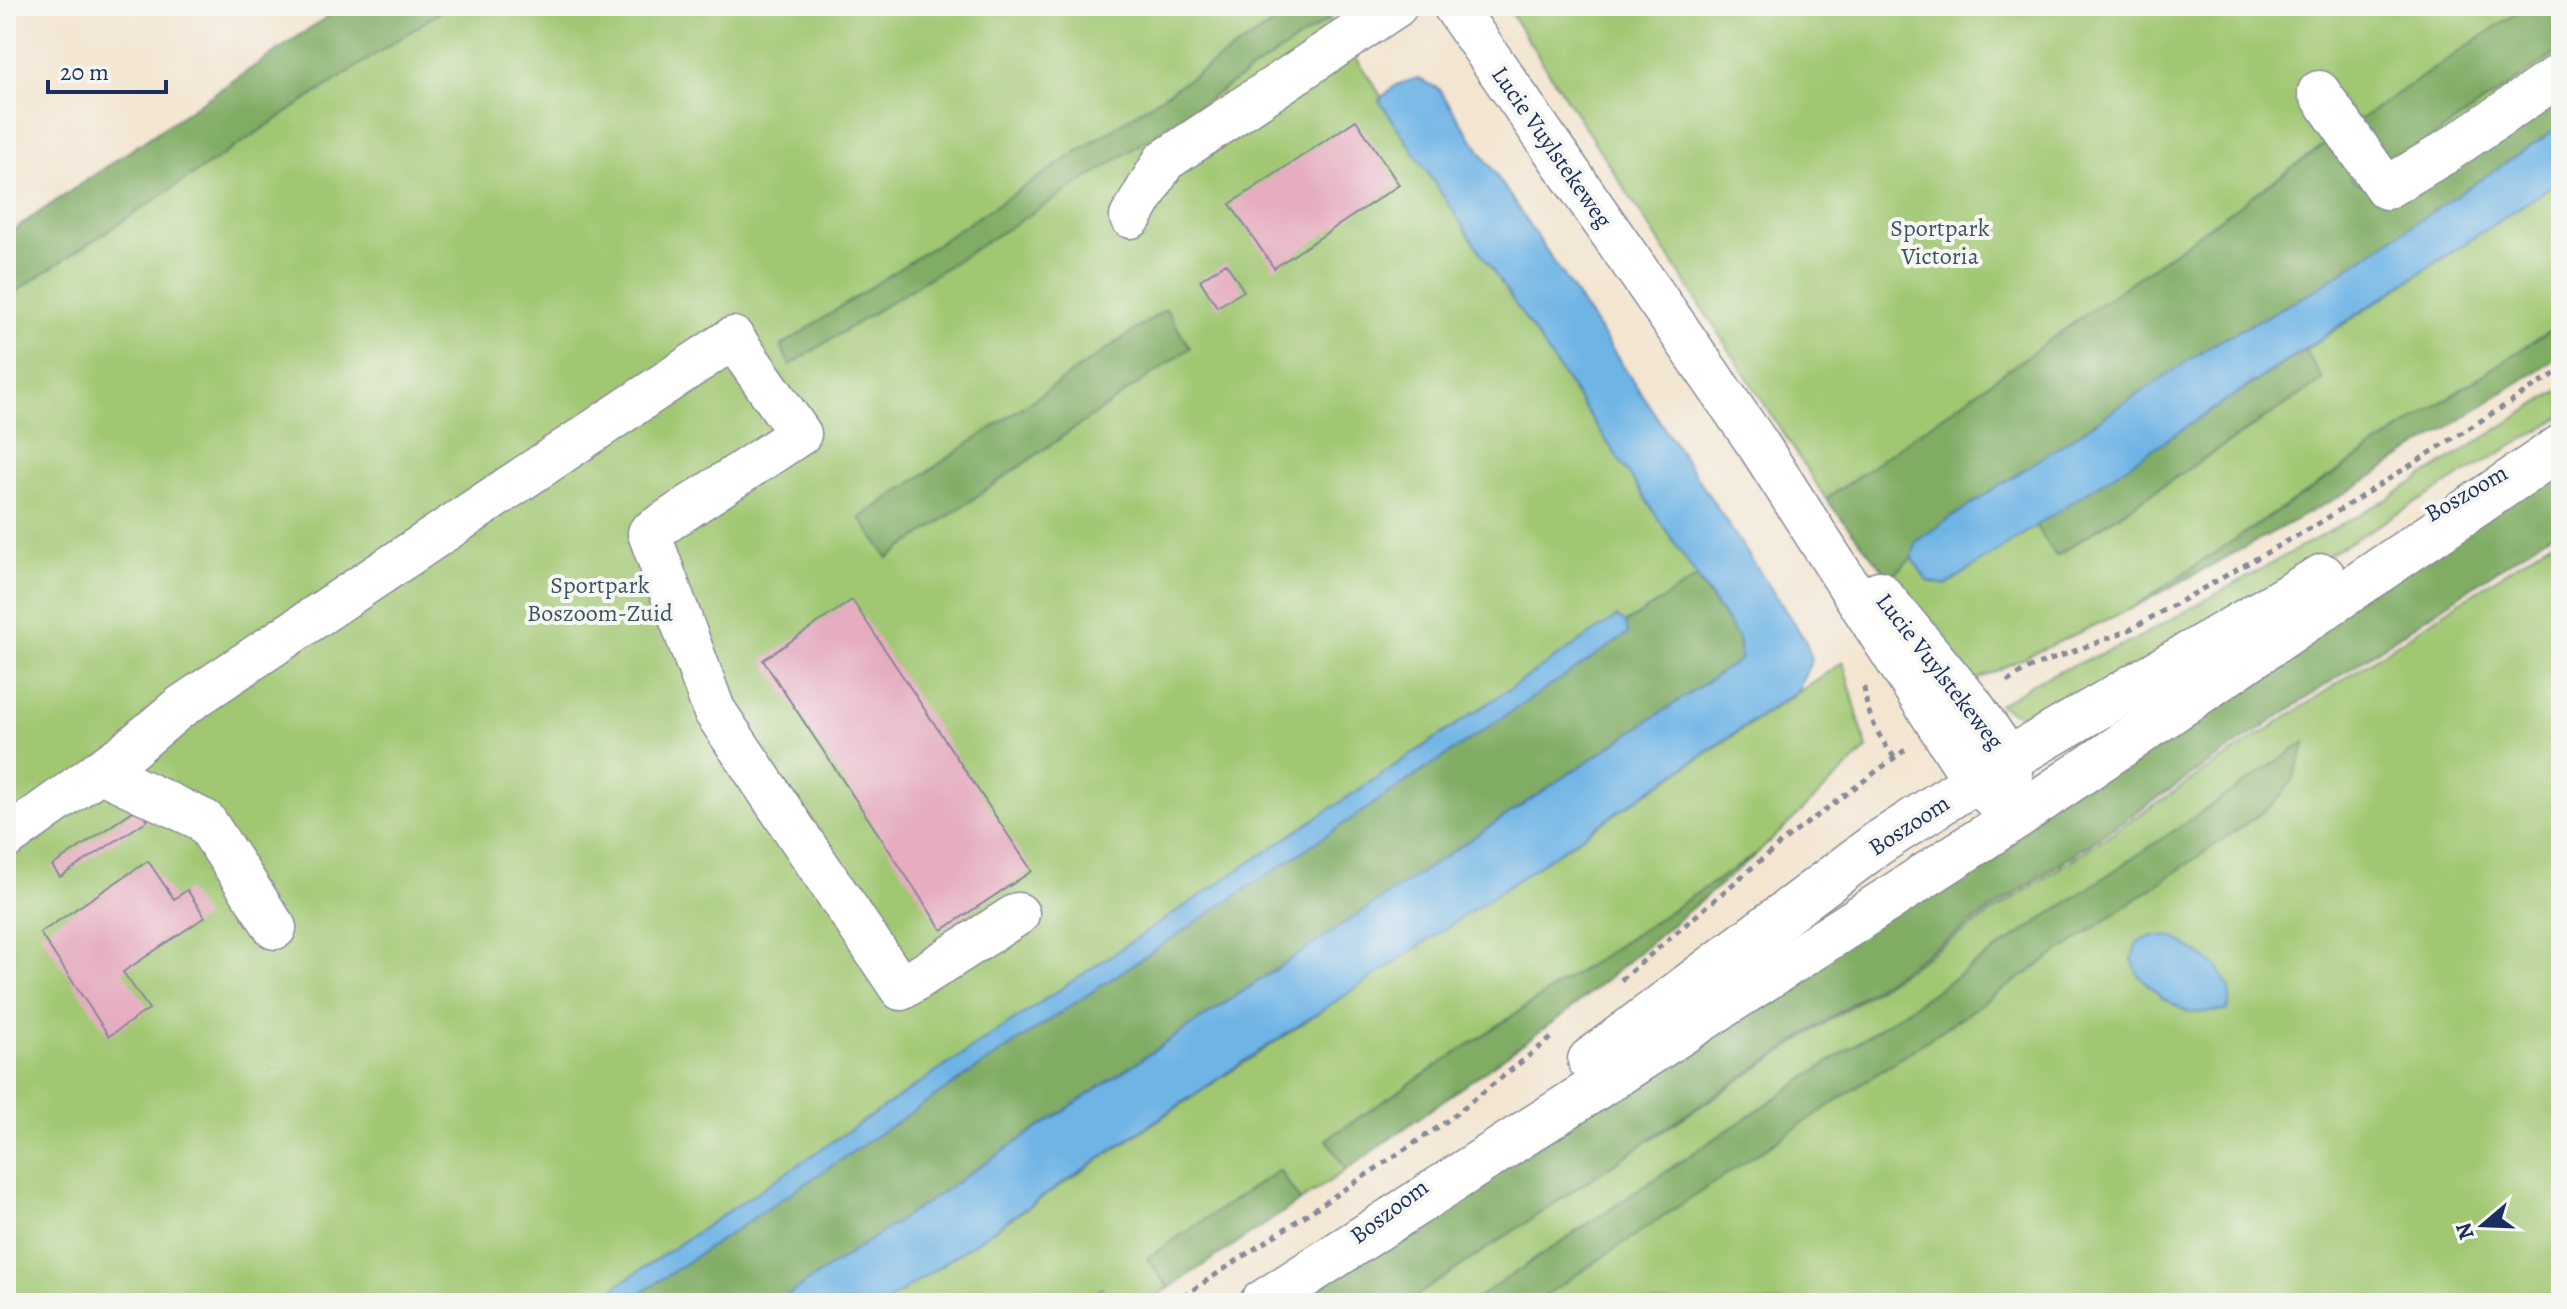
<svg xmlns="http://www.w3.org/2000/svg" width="2567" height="1309" font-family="Alegreya,serif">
<rect width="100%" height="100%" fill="#f6f6f2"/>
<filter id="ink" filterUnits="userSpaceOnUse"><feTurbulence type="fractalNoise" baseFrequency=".0125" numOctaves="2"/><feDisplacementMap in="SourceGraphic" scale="16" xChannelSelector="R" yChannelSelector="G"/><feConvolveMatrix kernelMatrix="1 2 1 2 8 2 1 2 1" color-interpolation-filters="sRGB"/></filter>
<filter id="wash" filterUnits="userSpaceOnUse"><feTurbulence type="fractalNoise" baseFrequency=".006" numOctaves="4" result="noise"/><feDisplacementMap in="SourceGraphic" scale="32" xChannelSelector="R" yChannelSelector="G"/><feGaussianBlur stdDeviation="1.8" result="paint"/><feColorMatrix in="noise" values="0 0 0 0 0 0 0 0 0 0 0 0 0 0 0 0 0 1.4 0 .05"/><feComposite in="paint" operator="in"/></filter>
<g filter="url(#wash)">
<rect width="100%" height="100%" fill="#f3e5d0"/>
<g fill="#a1c772" stroke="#5e7b68" stroke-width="2">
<path d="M346 6H1322L1698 578 614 1303H6V235Z"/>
<path d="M1506 6H2561V126L1916 541 1826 499Z"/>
<path d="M2561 180V323L2132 608 1972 682 1890 579 1912 557 1927 581 1946 585 2035 525 2057 556 2323 380 2305 350Z"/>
<path d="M2561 389V417L2056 716C2034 718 2018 717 1999 705L2039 680 2132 641 2389 498Z"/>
<path d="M2561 535V1303H1404Z"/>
<path d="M1843 662 1867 749 1759 852 1327 1139 1346 1170 1300 1201 1280 1171 1148 1258 1169 1288 1147 1303H1113L1102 1288 1079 1303H885Z"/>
</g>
<g fill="#80ac64" stroke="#4e6e61" stroke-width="2">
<path d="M343 6H449L6 298V235Z"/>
<path d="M1300 6H1327L1329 19 1112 163 790 365 781 346Z"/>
<path d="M2526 6H2561V50L2405 156 2395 161 2387 159 2356 122Z"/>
<path d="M2561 91V126L2312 292 2214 344 1916 541 1912 557 1890 579 1826 499 2328 142 2353 181 2377 192Z"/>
<path d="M1166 309 1190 348 888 558 860 518Z"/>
<path d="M2561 323V355L2351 490 2132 608Z"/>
<path d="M2305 350 2323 380 2056 556 2035 525Z"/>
<path d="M2561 463V527L1406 1303H1292Z"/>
<path d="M1696 578 1738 638 1741 659 776 1303H626L1627 634 1626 623Z"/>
<path d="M2306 742 2292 781 2273 805 2074 942 1534 1303H1470Z"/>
<path d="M1759 852 1567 1012 1346 1170 1327 1139Z"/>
<path d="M1279 1170 1300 1201 1169 1288 1147 1258Z"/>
</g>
<g fill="#6eb4e5" stroke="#4472a2" stroke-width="2">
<path d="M1418 78 1439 89 1805 640 1812 659 1798 690 1387 968 1247 1059 885 1303H776L1741 659 1738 638 1379 100 1396 85Z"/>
<path d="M2561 126V180L1946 585 1927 581 1912 557 1916 541 2214 344 2312 292Z"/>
<path d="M1617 617 1626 623 1628 634 626 1303H591Z"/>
<path d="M2154 936 2173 937 2217 966 2229 988 2230 1002 2226 1011 2189 1013 2161 997 2138 975 2132 959 2137 942Z"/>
</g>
<g id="blocks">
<g fill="#e6acc0">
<path d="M1356 120 1399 185 1274 268 1230 204Z"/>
<path d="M1226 263 1244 291 1217 307 1200 280Z"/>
<path d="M852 600 1032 871 942 930 763 660Z"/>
<path d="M139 807 148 820 60 877 52 866Z"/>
<path d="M148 861 174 899 187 890 205 917 123 972 149 1009 109 1036 40 933Z"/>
</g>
</g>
</g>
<g filter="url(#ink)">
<use href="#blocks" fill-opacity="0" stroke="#878a97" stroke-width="2"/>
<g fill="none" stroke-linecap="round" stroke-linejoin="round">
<g stroke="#878a97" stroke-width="45">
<g id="minor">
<path d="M1454 6 1759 446 1975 782 2016 817"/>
<path d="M2319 92 2386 188 2443 154 2561 74"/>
<path d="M1131 217 1164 161 1396 6"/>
<path d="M1879 592 1972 705 2009 759 2013 792"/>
<path d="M99 771 205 821 275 928"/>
<path d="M6 838 128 751 179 708 733 338 800 434 649 533 714 710 901 989 1018 914"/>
</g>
</g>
<g stroke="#878a97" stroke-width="47">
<g id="major">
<path d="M1590 1060 1877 844 2009 759 2323 576"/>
<path d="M1262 1303 2016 817 2561 447"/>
</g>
</g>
<g stroke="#878a97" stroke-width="5" stroke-dasharray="6 6" stroke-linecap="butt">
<path d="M2007 682 2027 669 2129 630 2316 525 2561 370"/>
<path d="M1864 687C1867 716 1877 734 1894 757"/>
<path d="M1621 980 1782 842 1905 750"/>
<path d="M1173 1303 1443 1124 1555 1035"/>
</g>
<use href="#minor" stroke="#fff" stroke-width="42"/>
<use href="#major" stroke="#fff" stroke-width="44"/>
</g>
</g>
<g text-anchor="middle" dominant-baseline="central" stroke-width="8" stroke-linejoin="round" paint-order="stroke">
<g font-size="24" fill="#1b2f5e" stroke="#f6f6f2">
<text transform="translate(1552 147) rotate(55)">Lucie Vuylstekeweg</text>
<text transform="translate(2466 493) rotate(-30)">Boszoom</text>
<text transform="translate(1940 671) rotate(52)">Lucie Vuylstekeweg</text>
<text transform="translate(1909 825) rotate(-33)">Boszoom</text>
<text transform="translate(1389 1211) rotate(-37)">Boszoom</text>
</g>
<g font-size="24" fill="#3c5563" stroke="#f6f6f2">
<text x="1940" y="228">Sportpark<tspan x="1940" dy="28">Victoria</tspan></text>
<text x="600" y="585">Sportpark<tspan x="600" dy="28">Boszoom-Zuid</tspan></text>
</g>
</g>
<rect width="2567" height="1309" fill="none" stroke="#f6f6f2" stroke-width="32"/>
<g transform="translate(2483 1225) rotate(251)" stroke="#f6f6f2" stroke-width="6" paint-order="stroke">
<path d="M0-6L14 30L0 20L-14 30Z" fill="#1b2f5e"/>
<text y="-12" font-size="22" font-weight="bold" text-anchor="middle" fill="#1b2f5e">N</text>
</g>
<path d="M48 80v12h118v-12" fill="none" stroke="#1b2f5e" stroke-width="4"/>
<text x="60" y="80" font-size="24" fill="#1b2f5e" stroke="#f6f6f2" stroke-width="6" paint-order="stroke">20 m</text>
</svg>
